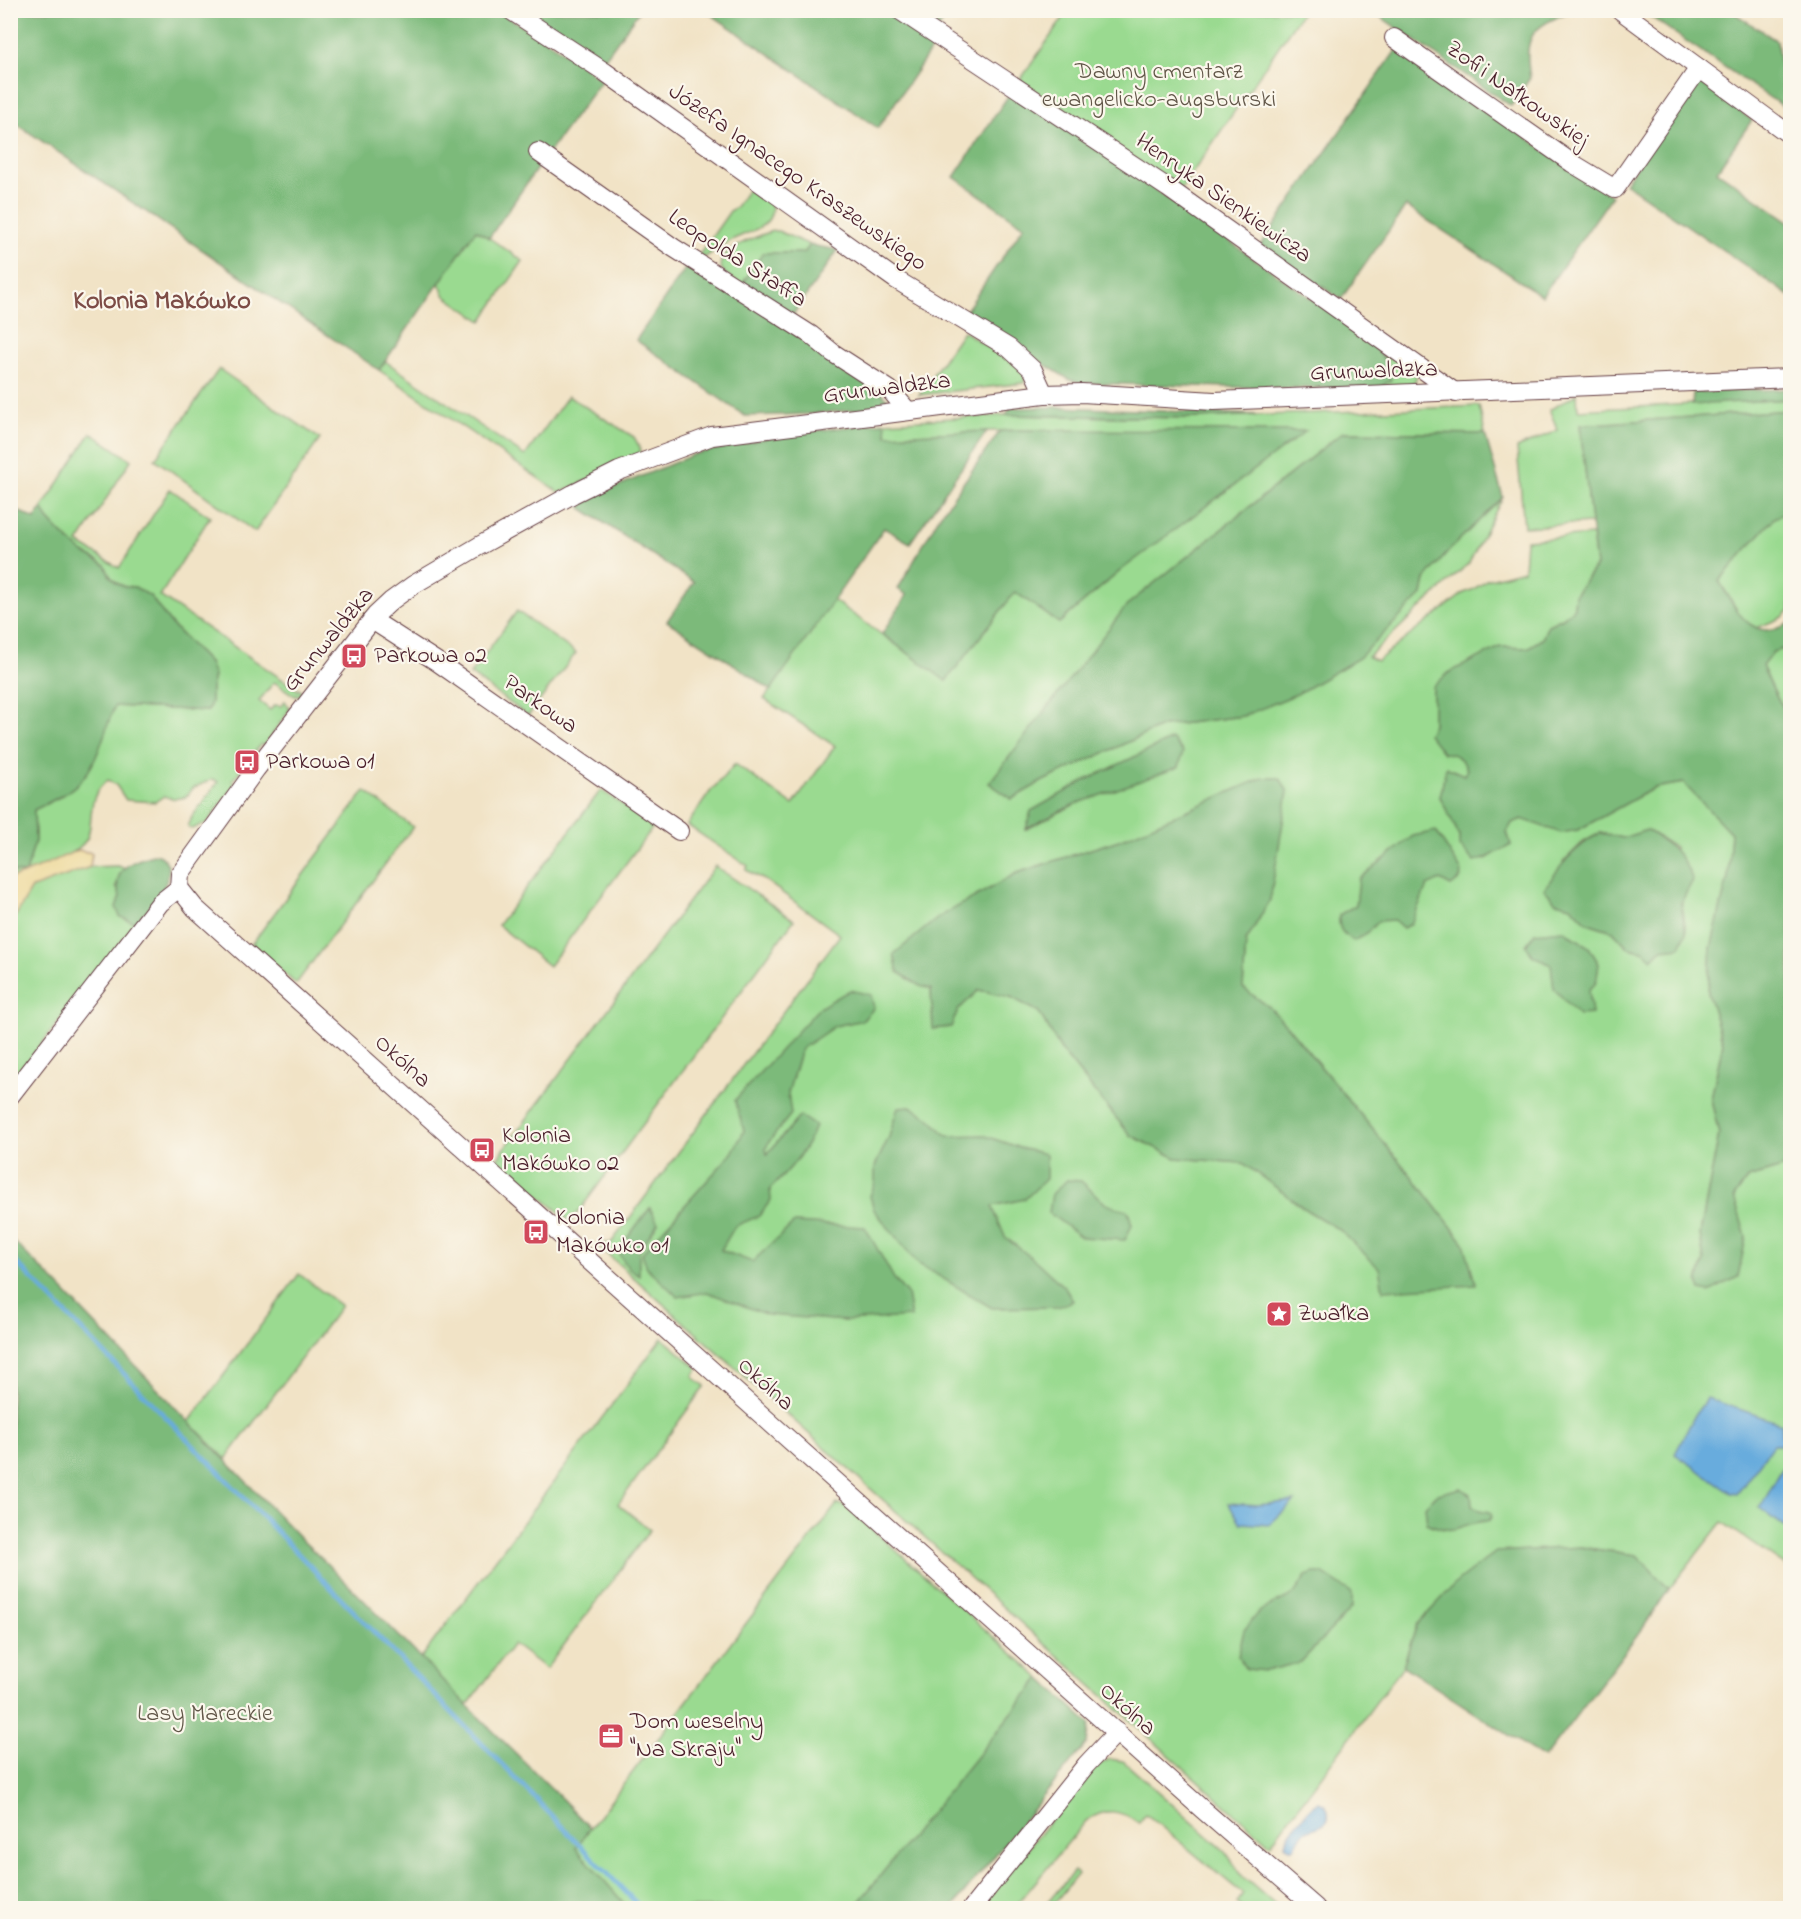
<svg xmlns="http://www.w3.org/2000/svg" width="1801" height="1919" font-family="'Indie Flower',sans-serif">
<rect width="100%" height="100%" fill="#fbf7ec"/>
<filter id="ink" filterUnits="userSpaceOnUse"><feTurbulence type="fractalNoise" baseFrequency=".0167" numOctaves="2"/><feDisplacementMap in="SourceGraphic" scale="12" xChannelSelector="R" yChannelSelector="G"/><feConvolveMatrix kernelMatrix="1 2 1 2 8 2 1 2 1" color-interpolation-filters="sRGB"/></filter>
<filter id="wash" filterUnits="userSpaceOnUse"><feTurbulence type="fractalNoise" baseFrequency=".008" numOctaves="4" result="noise"/><feDisplacementMap in="SourceGraphic" scale="24" xChannelSelector="R" yChannelSelector="G"/><feGaussianBlur stdDeviation="1.35" result="paint"/><feColorMatrix in="noise" values="0 0 0 0 0 0 0 0 0 0 0 0 0 0 0 0 0 1.4 0 .05"/><feComposite in="paint" operator="in"/></filter>
<g filter="url(#wash)">
<rect width="100%" height="100%" fill="#f1e3c6"/>
<g fill="#9ada90" stroke="#727c5e" stroke-width="1.5" fill-rule="evenodd">
<path d="M1068 11H1303L1180 191 1018 83Z"/>
<path d="M751 185 770 199C779 226 752 230 734 239 723 244 713 253 702 259L697 258 730 211 736 207Z"/>
<path d="M476 229 523 261 482 321 445 296 439 283Z"/>
<path d="M772 231H778L810 245 804 253H763L741 286C736 281 727 276 723 271 709 251 760 236 772 231Z"/>
<path d="M963 331 1026 370 1024 383 919 395Z"/>
<path d="M1382 354 1399 361 1417 376 1414 383 1409 386 1379 388 1390 368Z"/>
<path d="M385 361 525 456 568 396 634 437 640 448 641 455 560 493 379 370Z"/>
<path d="M219 369 320 439 255 532 155 459Z"/>
<path d="M1577 394 1578 410 1790 399V410L1580 425 1591 523 1524 527 1517 448 1558 430 1549 410Z"/>
<path d="M1479 406 1485 434 1343 432 1127 605 1012 798 1043 781 1163 726 1243 716 1422 595 1425 579 1453 546 1503 497 1469 563 1368 657 1377 661 1464 593 1474 589 1486 580 1524 570 1526 540 1592 535 1596 565 1575 595 1574 608 1563 618 1548 625 1542 639 1527 648 1500 647 1433 687V724L1453 753 1465 763 1467 770 1464 775 1440 797 1459 835 1460 846 1485 860 1495 853 1511 845 1507 832 1512 823 1522 819 1578 830 1654 788 1684 783 1731 833 1728 877 1711 948 1708 993 1723 1043 1711 1099 1719 1134 1700 1234 1704 1261 1698 1282 1746 1237 1733 1197 1748 1178 1788 1166 1790 1167V1441L1788 1437 1773 1445H1784L1790 1455 1760 1508 1790 1531V1569L1722 1522 1669 1589 1636 1555 1580 1547 1417 1625 1403 1666 1270 1845 596 1244 611 1243 840 935 766 881 746 870 748 866 687 825 710 792 735 764 793 805 835 746 764 699 833 600 946 680 1015 592 1059 623 1120 571 1020 430 886 435 885 422 1006 415 1196 418ZM1171 739 1073 805 1027 829ZM1647 830 1674 847 1686 933 1680 946 1643 951 1629 948 1613 931 1588 923 1571 905 1563 862 1583 842 1600 833 1623 838ZM1119 840 1270 900 1246 941 1243 988 1269 1007 1287 1026 1423 1190 1464 1243 1380 1268 1340 1230 1308 1211 1243 1163 1176 1158 1130 1135 1061 1050 1039 1012 1011 997 979 990 958 1010 950 1027 933 1029 931 988 1017 873Z"/>
<path d="M91 433 131 460 78 543 119 568 170 489 210 517 160 596 298 690 299 689 304 694 295 696 274 682 259 701 270 710 275 705 281 706 285 701 290 709 264 746 261 744 232 781 236 784 207 823 192 829 188 826 192 817 218 782 213 779 193 788 186 797 173 799 164 796 155 802 126 800 116 785 108 780C86 797 94 815 88 836 82 855 29 873 11 878V872L26 873 35 841 34 810 60 797 106 725 115 706 208 711 211 702V688L214 676 209 663 171 624 150 596 135 587H125L117 583 110 576 105 565 82 552 60 532 48 519 42 508Z"/>
<path d="M1786 512 1790 527V610L1783 617 1757 628 1744 621 1719 581 1774 518Z"/>
<path d="M517 611 576 653 528 716 470 674Z"/>
<path d="M1782 649 1790 657V716L1777 698 1762 666 1773 652Z"/>
<path d="M601 790 654 826 549 966 498 925Z"/>
<path d="M365 791 413 827 296 984 251 945Z"/>
<path d="M117 866 125 868 119 877 116 887 136 923 11 1083V919L16 915 32 888 90 867Z"/>
<path d="M715 866 794 920 571 1222 496 1160Z"/>
<path d="M299 1274 341 1306 226 1459 189 1422Z"/>
<path d="M662 1338 698 1368 693 1377 705 1386 618 1504 650 1530 546 1669 513 1644 467 1706 421 1658Z"/>
<path d="M837 1504 846 1506 1040 1678 857 1908H628L575 1848Z"/>
<path d="M1110 1759 1123 1761 1225 1851 1243 1877 1279 1908H1243L1237 1903 1243 1894 1146 1814 1139 1823C1119 1809 1106 1808 1086 1821L1014 1908H980L1088 1773 1098 1765Z"/>
<path d="M1074 1871 1078 1874 1050 1908H1043Z"/>
</g>
<g fill="#7bba7a" stroke="#626c52" stroke-width="1.5">
<path d="M10 11H497L542 37 602 80 542 161 489 238 476 230 379 370 11 120Z"/>
<path d="M524 11H639L601 64Z"/>
<path d="M706 11H892L937 41 878 128Z"/>
<path d="M910 11H951L938 29Z"/>
<path d="M1372 11H1571C1532 28 1523 34 1530 78L1511 106Z"/>
<path d="M1642 11H1731L1777 41 1785 108Z"/>
<path d="M1397 49 1612 196 1542 296 1406 206 1341 299 1260 246Z"/>
<path d="M1696 79 1752 120 1717 171 1790 222V296L1625 183Z"/>
<path d="M1012 90 1338 317C1359 335 1389 352 1391 380L1379 388H1267L1082 383 1070 380 963 315 1024 226 954 177Z"/>
<path d="M810 245 838 250 794 313 793 318 741 286 763 253H804Z"/>
<path d="M689 263 881 392 889 401 885 407 810 414 745 416 636 340Z"/>
<path d="M1790 389V399L1692 405 1693 392Z"/>
<path d="M1060 407 1263 415 1195 418 1006 415 1010 408Z"/>
<path d="M1790 410V494L1786 505V512L1774 518 1719 581C1737 611 1751 645 1790 623V657L1782 649 1773 652 1762 666 1777 698 1790 716V1167L1788 1166 1748 1178 1734 1197 1746 1237 1738 1277 1709 1292 1701 1290 1698 1282 1704 1261 1700 1234 1719 1134 1711 1099 1723 1043 1708 993 1711 948 1728 877 1731 833 1683 783 1654 788 1578 830 1561 833 1522 819 1512 823 1507 832 1511 845C1498 851 1488 860 1474 862L1459 845V835L1440 797 1446 767 1464 775 1467 770C1463 758 1454 753 1443 753L1428 734 1433 724V687L1448 673 1500 647 1528 648 1542 639 1548 625 1563 618 1574 608 1575 595 1596 566 1580 425Z"/>
<path d="M885 422 887 435 987 431 910 543 884 528 771 690 735 665 667 621 694 582 581 508 584 500 695 454 781 435Z"/>
<path d="M1020 430 1306 431 1120 571 1059 623 1015 592 946 681 882 634 907 595 898 589 939 517 1000 431Z"/>
<path d="M1343 432 1485 434 1503 497 1453 546 1425 579 1422 595 1359 658 1297 694 1243 716 1163 726 1043 781 1012 799 989 783 1127 605Z"/>
<path d="M10 507 35 519 42 508 48 519 60 532 82 552 105 565 110 576 117 583 125 587H135L150 596 171 624 209 663 214 676 211 688V702L208 711 115 706C105 728 100 756 85 776 72 792 52 801 34 810L35 841 26 873 10 872Z"/>
<path d="M1172 739 1183 752 1179 767 1073 805 1026 829 1031 811 1086 780Z"/>
<path d="M1262 778H1280L1288 792 1270 900 1246 941 1243 988 1269 1007 1287 1026 1423 1190 1464 1243 1476 1285 1383 1290 1379 1268 1340 1230 1308 1211 1243 1163 1176 1158 1130 1135 1061 1050 1039 1012 1011 997 979 990 958 1010 951 1027 933 1029 931 989 920 986 898 972 894 954 939 917 1017 873 1119 840Z"/>
<path d="M1647 830C1673 848 1679 849 1693 880L1681 903 1686 933 1680 947 1662 949 1652 959 1643 951 1629 948 1613 931 1588 923 1571 906 1556 902 1544 889C1561 865 1574 847 1600 833L1623 838Z"/>
<path d="M1436 831 1462 872 1460 879 1451 886 1440 880 1427 886 1411 924 1403 928 1394 920 1378 921 1367 933 1354 941C1342 934 1338 929 1339 915L1356 905 1359 879 1413 836Z"/>
<path d="M157 854C188 868 149 909 136 923L120 917 116 907 120 896C109 868 136 859 157 854Z"/>
<path d="M1563 930 1589 947 1599 964 1596 983 1589 990 1592 1014 1579 1015 1554 989 1551 965 1532 955 1526 945 1535 933Z"/>
<path d="M850 990 871 995 874 1008 863 1020 835 1026 801 1049 788 1093 791 1114 768 1143 766 1149 767 1154 800 1116 815 1126C806 1151 790 1170 770 1189L771 1200 759 1216 735 1226 721 1250 752 1262 794 1223 865 1227 895 1280 907 1294 911 1317 845 1321 768 1315 707 1292 678 1297 647 1268 642 1253 732 1153 744 1131 735 1100 819 1008Z"/>
<path d="M910 1106 928 1117 947 1136 983 1135 1020 1148 1046 1154V1179L1025 1199 992 1206 1005 1237 1037 1262 1065 1288 1073 1301 1058 1307 992 1308 917 1263 874 1210 870 1196 875 1183V1166L889 1137 898 1107Z"/>
<path d="M1067 1180 1081 1181 1106 1204 1128 1211 1132 1225 1125 1240 1081 1237 1049 1213 1052 1194Z"/>
<path d="M650 1208 658 1223 639 1251V1275L629 1269 617 1251Z"/>
<path d="M11 1239 56 1283 305 1543C361 1595 413 1651 467 1705 508 1747 551 1786 590 1828L576 1848 628 1908H11Z"/>
<path d="M1460 1488 1471 1494 1472 1505 1479 1510 1490 1512 1492 1517 1488 1521C1458 1522 1459 1538 1427 1523L1425 1506 1435 1495Z"/>
<path d="M1580 1547 1637 1555 1669 1589 1643 1628 1544 1758 1403 1666 1417 1625 1458 1581 1496 1552Z"/>
<path d="M1314 1573H1322L1352 1593V1607L1301 1662 1266 1671 1247 1669 1238 1656 1244 1630 1260 1611 1294 1594 1306 1576Z"/>
<path d="M1040 1678 1090 1724 1087 1743 952 1908H854Z"/>
</g>
<path fill="#eeda9e" stroke="#9c7c64" stroke-width="1.5" d="M78 850 92 853 90 867 32 888 16 915 11 919V878L26 873Z"/>
<g fill="#67acdd" stroke="#586684" stroke-width="1.5">
<path d="M1707 1398 1782 1424 1781 1436 1788 1437 1790 1441V1531L1760 1508 1790 1455 1784 1445H1773L1737 1494 1732 1493 1675 1454 1695 1415Z"/>
<path d="M1295 1501 1269 1525 1241 1523 1228 1503 1258 1505Z"/>
<path d="M1319 1802C1324 1804 1327 1806 1328 1812 1331 1828 1314 1826 1305 1832 1300 1836 1298 1842 1294 1848H1290L1285 1844C1286 1836 1311 1804 1319 1802Z"/>
</g>
<g fill="none" stroke-linecap="round" stroke-linejoin="round">
<path stroke="#67acdd" stroke-width="4.5" d="M10 1256 641 1908"/>
</g>
</g>
<g filter="url(#ink)">
<g fill="none" stroke-linecap="round" stroke-linejoin="round">
<g stroke="#633c42" stroke-width="20">
<g id="minor">
<path d="M510 10 605 72 895 279 1009 348 1033 370 1044 394"/>
<path d="M899 10 1168 188 1456 393"/>
<path d="M1620 10 1790 135"/>
<path d="M1394 38 1572 163 1615 189 1699 68"/>
<path d="M538 152 674 248 811 335 833 353 890 390 907 410"/>
<path d="M372 620 436 661 679 831"/>
<path d="M10 1096 160 903 179 888"/>
<path d="M972 1908 1086 1765 1117 1732"/>
<path d="M1316 1908 1202 1809 195 908 179 888 180 874 256 769 376 615 391 601 413 585 479 546 573 494 619 471 712 436 1044 394 1082 393 1214 401 1790 378"/>
</g>
</g>
<use href="#minor" stroke="#fff" stroke-width="18"/>
</g>
</g>
<defs>
<g id="bus-square" transform="scale(1.35)"><rect x="-9" y="-9" width="18" height="18" rx="4" fill="#d1495b" stroke="#fbf7ec"/><path d="M-5-6H5V4H4V6H2V4H-2V6H-4V4H-5ZM-3.5-4V0h7V-4ZM-3.5 1.2v1.5H-2V1.2ZM2 1.2v1.5H3.5V1.2Z" fill="#fff"/></g>
<g id="sight-square" transform="scale(1.35)"><rect x="-9" y="-9" width="18" height="18" rx="4" fill="#d1495b" stroke="#fbf7ec"/><path d="M0-6L1.8-2.2L6-1.7L2.9 1.2L3.7 5.4L0 3.3L-3.7 5.4L-2.9 1.2L-6-1.7L-1.8-2.2Z" fill="#fff"/></g>
<g id="office-square" transform="scale(1.35)"><rect x="-9" y="-9" width="18" height="18" rx="4" fill="#d1495b" stroke="#fbf7ec"/><path d="M-6-3h4V-5.5h4V-3h4V5H-6ZM-1-4.5V-3h2v-1.5ZM-6 0V1H6V0Z" fill="#fff"/></g>
</defs>
<g fill-rule="evenodd">
<use href="#bus-square" x="354" y="656"/>
<use href="#bus-square" x="247" y="762"/>
<use href="#bus-square" x="482" y="1150"/>
<use href="#bus-square" x="536" y="1232"/>
<use href="#sight-square" x="1279" y="1314"/>
<use href="#office-square" x="611" y="1736"/>
</g>
<g text-anchor="middle" dominant-baseline="central" stroke-width="4.5" stroke-linejoin="round" paint-order="stroke">
<g font-size="24" fill="#625749" stroke="#fbf7ec">
<text x="1159" y="72">Dawny cmentarz<tspan x="1159" dy="28">ewangelicko-augsburski</tspan></text>
<text x="205" y="1714">Lasy Mareckie</text>
</g>
<g font-size="24" fill="#4a1f2b" stroke="#fbf7ec">
<text transform="translate(1517 95) rotate(35)">Zofii Nałkowskiej</text>
<text transform="translate(797 178) rotate(35)">Józefa Ignacego Kraszewskiego</text>
<text transform="translate(1223 199) rotate(35)">Henryka Sienkiewicza</text>
<text transform="translate(737 259) rotate(33)">Leopolda Staffa</text>
<text transform="translate(1374 372) rotate(-2)">Grunwaldzka</text>
<text transform="translate(887 389) rotate(-7)">Grunwaldzka</text>
<text transform="translate(329 640) rotate(-50)">Grunwaldzka</text>
<text transform="translate(540 705) rotate(35)">Parkowa</text>
<text transform="translate(402 1062) rotate(42)">Okólna</text>
<text transform="translate(765 1385) rotate(42)">Okólna</text>
<text transform="translate(1127 1710) rotate(42)">Okólna</text>
</g>
<g font-size="24" fill="#4a1f2b" stroke="#fbf7ec" text-anchor="start">
<text x="374" y="656">Parkowa 02</text>
<text x="266" y="762">Parkowa 01</text>
<text x="502" y="1136">Kolonia<tspan x="502" dy="28">Makówko 02</tspan></text>
<text x="556" y="1218">Kolonia<tspan x="556" dy="28">Makówko 01</tspan></text>
<text x="1298" y="1314">Zwałka</text>
<text x="630" y="1722">Dom weselny<tspan x="630" dy="28">"Na Skraju"</tspan></text>
</g>
<g font-size="26" font-weight="bold" fill="#7d4c46" stroke="#fbf7ec">
<text x="162" y="302">Kolonia Makówko</text>
</g>
</g>
<rect width="1801" height="1919" fill="none" stroke="#fbf7ec" stroke-width="36"/>
</svg>
